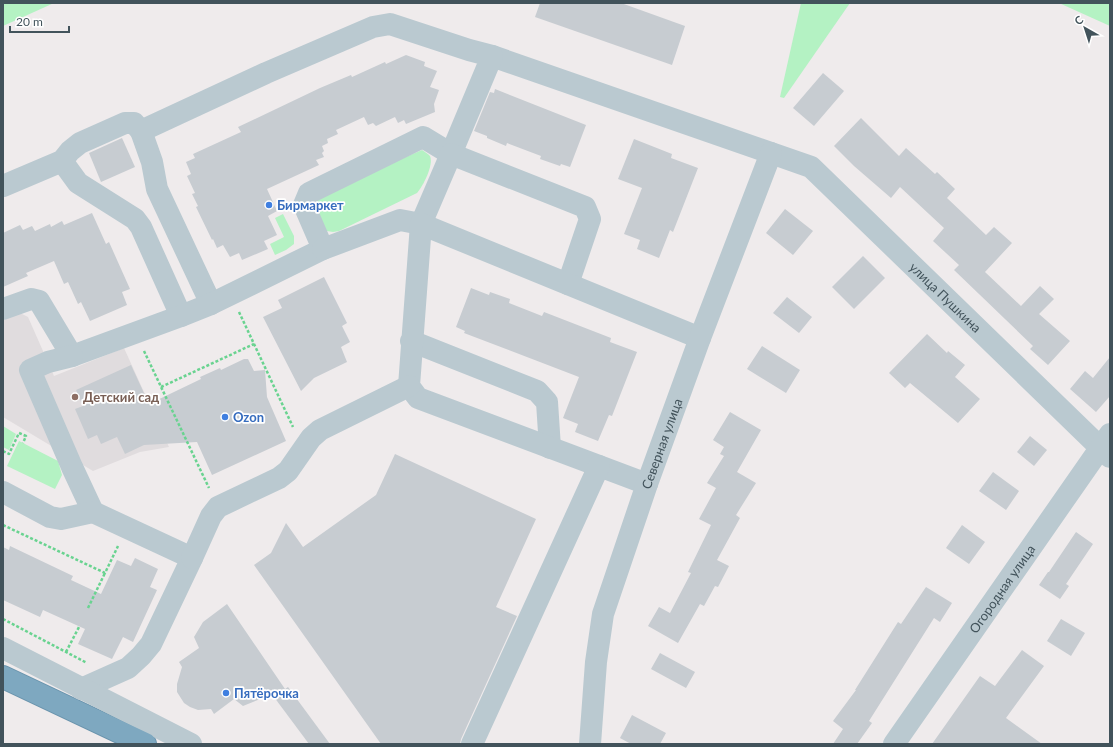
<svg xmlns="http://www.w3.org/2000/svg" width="1113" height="747" font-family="Lato,sans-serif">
<rect width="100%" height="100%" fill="#efebec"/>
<path fill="#e0dcde" d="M20 313 28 317 54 376 124 348 169 447 140 452 93 471 3 417V320Z"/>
<g fill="#b4f2c3">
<path d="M3 3H54L3 26Z"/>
<path d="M801 3H850L784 98 780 97Z"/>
<path d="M1059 3H1110V26Z"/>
<path d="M422 150C425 152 428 154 430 156 434 165 423 186 417 193L339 231 333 232 321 230 313 197Z"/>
<path d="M283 214 294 236V244L286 250 275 255 270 244 284 237 275 218Z"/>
<path d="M3 426 16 434 9 450 3 447Z"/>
<path d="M19 441 58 461 62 475 55 489 7 466Z"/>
</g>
<g fill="#c7ccd1">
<path d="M540 3H621L685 26 672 65 535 17Z"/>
<path d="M406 55 425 62 424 66 437 71 430 87 439 90 434 104 435 112 406 124 404 120 398 123 395 117 376 126 373 123 368 125 364 117 336 130 338 134 327 139 328 143 322 146 324 151 322 153 324 157 316 160 319 165 267 189 277 211 268 216 277 235 264 241 268 249 242 260 239 253 230 257 223 245 217 248 213 239 212 240 196 207 198 206 192 194 195 193 187 176 191 174 186 162 195 158 193 154 241 132 238 127 320 88 351 75 352 77 385 62 386 64Z"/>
<path d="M823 73 844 91 814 126 793 108Z"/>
<path d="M495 89 586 125 570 167 561 164 560 166 540 159 541 156 507 143 506 146 487 138V136L474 131 490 92 494 93Z"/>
<path d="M861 118 899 156 906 148 935 174 937 172 955 189 947 198 986 235 994 227 1012 243 985 272 1021 306 1040 286 1054 299 1039 314 1070 341 1048 365 1030 349 1033 346 954 270 959 265 933 241 944 228 900 187 891 198 854 166 834 146Z"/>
<path d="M122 138 135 167 101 182 89 153Z"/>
<path d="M634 139 672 154 671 158 698 168 673 232 670 230 659 258 637 249 640 240 624 234 642 188 618 179Z"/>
<path d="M785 209 813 231 793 255 766 233Z"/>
<path d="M92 213 106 244 109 242 130 289 122 292 127 305 90 321 81 302 78 304 68 282 64 284 54 261 26 273 28 276 3 287V233L20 225 23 230 32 226 35 231 50 224 51 227 62 221 64 225Z"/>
<path d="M863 256 885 278 854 309 832 287Z"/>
<path d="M324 277 347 323 342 326 350 342 341 347 347 362 314 378 301 391 263 317 282 308 278 300Z"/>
<path d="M471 288 489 295 490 292 510 299 509 303 542 316 544 312 611 338 610 342 637 352 612 416 609 415 598 441 575 432 578 424 563 418 579 377 464 333 465 331 456 327Z"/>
<path d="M787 297 812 317 799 333 773 313Z"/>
<path d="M927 334 947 353 948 351 965 365 955 377 980 399 958 423 910 383 905 388 889 373Z"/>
<path d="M762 346 800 370 786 393 747 369Z"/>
<path d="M1110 357V396L1096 412 1070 389 1085 371 1093 378Z"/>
<path d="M244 359H248L254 371 265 370 267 397 286 441 212 475 197 442 144 445 125 454 117 437 101 444 97 435 88 439 75 409 83 406 76 390 131 365 149 404 201 379 200 377 220 368 221 370Z"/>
<path d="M730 412 761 430 737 472 756 483 736 515 740 518 717 560 729 566 718 587 715 586 704 606 700 604 678 643 648 626 659 607 670 613 691 573 688 572 711 525 699 519 716 488 707 483 724 456 720 454 724 447 713 440Z"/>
<path d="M1030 436 1047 450 1034 466 1017 452Z"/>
<path d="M395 454 536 519 496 607 517 616 461 739 460 744H381L254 565 271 553 286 523 303 547 376 495Z"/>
<path d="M993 472 1019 491 1006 510 979 491Z"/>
<path d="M962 525 985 542 969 564 946 548Z"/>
<path d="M1076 532 1093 544 1066 584 1069 586 1060 599 1039 585 1048 572H1049Z"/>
<path d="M10 546 73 576 71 580 101 594 117 560 131 566 135 558 158 569 150 587 157 590 133 642 123 637 112 659 78 644 85 629 43 610 40 617 3 600V547L9 550Z"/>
<path d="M926 587 952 603 940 622 934 618 869 721 872 723 857 744H833L843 729 833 721 856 690H855L898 622 901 624Z"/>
<path d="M227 604 285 689 243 706 234 699 214 714 211 709 198 710 190 707 184 703 177 692V684L182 667 179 662 199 648 194 637 203 622Z"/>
<path d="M1061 619 1085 633 1071 656 1047 641Z"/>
<path d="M1022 650 1044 666 1006 718 1042 744H932L980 676 995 686Z"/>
<path d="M660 653 695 672 686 688 651 669Z"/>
<path d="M288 687 330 744H309L274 697Z"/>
<path d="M632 715 666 733 660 744H631L620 738Z"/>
</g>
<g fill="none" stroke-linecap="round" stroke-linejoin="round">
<g stroke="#6993ac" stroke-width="24">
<path id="highway" d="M3 677 145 744"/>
</g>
<g stroke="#69d390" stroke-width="2.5" stroke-dasharray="3 2" stroke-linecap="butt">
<path d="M239 312 293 427"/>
<path d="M144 351 209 488"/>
<path d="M161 387 254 344"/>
<path d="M3 451 9 454 19 433 26 436 23 443"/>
<path d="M3 525 105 573 118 546"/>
<path d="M88 608 105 573"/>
<path d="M3 619 87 663"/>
<path d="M66 652 79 627"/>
</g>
<g stroke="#bac9d0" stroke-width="22">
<path id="s1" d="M492 56 811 167 1110 457"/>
<path d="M141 131 152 162 157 189 211 304"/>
<path d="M62 161 78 183 135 219 141 227 181 316"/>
<path d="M3 186 62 161 70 151 80 143 125 123H134L141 131 266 73 373 27 390 24 469 50 492 56 451 154 423 137 309 193 304 205 323 249 211 304 181 316 72 356 39 301 31 299 3 309"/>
<path d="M323 249 400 220 421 224 451 154 585 207 590 219 568 284"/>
<path d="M411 341 537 391 547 402 550 448"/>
<path d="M72 356 48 362 30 370 72 467 93 512"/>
<path d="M647 484 418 398 409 386 421 224 700 338"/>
<path d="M3 492 50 517 61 519 93 512 192 558 151 644 141 656 128 668 81 689"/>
<path d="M192 558 211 516 218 507 279 478 288 471 311 438 320 430 409 386"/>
<path d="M3 648 191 744"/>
<path d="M472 744 599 466"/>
<path id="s2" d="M590 744 596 662 603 614 647 484 700 338 771 153"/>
<path id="s3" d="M894 744 1110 434"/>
</g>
<use href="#highway" stroke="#7ea8c0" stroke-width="22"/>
</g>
<g fill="#3f7fe0" stroke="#fff" stroke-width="1.5">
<circle cx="269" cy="205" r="4"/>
<circle cx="225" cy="417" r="4"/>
<circle cx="226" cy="693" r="4"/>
</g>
<circle fill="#8d6e63" stroke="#fff" stroke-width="1.5" cx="75" cy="397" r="4"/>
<g text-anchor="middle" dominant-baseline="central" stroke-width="3.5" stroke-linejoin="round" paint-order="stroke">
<g font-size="13" font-weight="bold" fill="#366cbe" stroke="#fff" text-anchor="start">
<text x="277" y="205">Бирмаркет</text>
<text x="233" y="417">Ozon</text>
<text x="234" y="693">Пятёрочка</text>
</g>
<g font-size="13" fill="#42535b" stroke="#fff">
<text stroke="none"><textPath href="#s1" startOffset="525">улица Пушкина</textPath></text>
<text stroke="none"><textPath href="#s2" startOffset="311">Северная улица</textPath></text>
<text stroke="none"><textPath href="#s3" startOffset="189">Огородная улица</textPath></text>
</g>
<g font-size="13" font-weight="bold" fill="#785e54" stroke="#fff" text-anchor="start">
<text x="83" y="397">Детский сад</text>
</g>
</g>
<rect width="1113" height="747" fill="none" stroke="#42535b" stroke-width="8"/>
<g transform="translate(1085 28) rotate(321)" stroke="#ffffff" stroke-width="3" paint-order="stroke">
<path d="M0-3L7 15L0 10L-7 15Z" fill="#42535b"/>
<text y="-6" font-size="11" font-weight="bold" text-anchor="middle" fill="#42535b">С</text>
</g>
<path d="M10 26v6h59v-6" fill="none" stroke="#42535b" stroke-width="2"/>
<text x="16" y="26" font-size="12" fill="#42535b" stroke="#ffffff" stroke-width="3" paint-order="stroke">20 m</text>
</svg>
